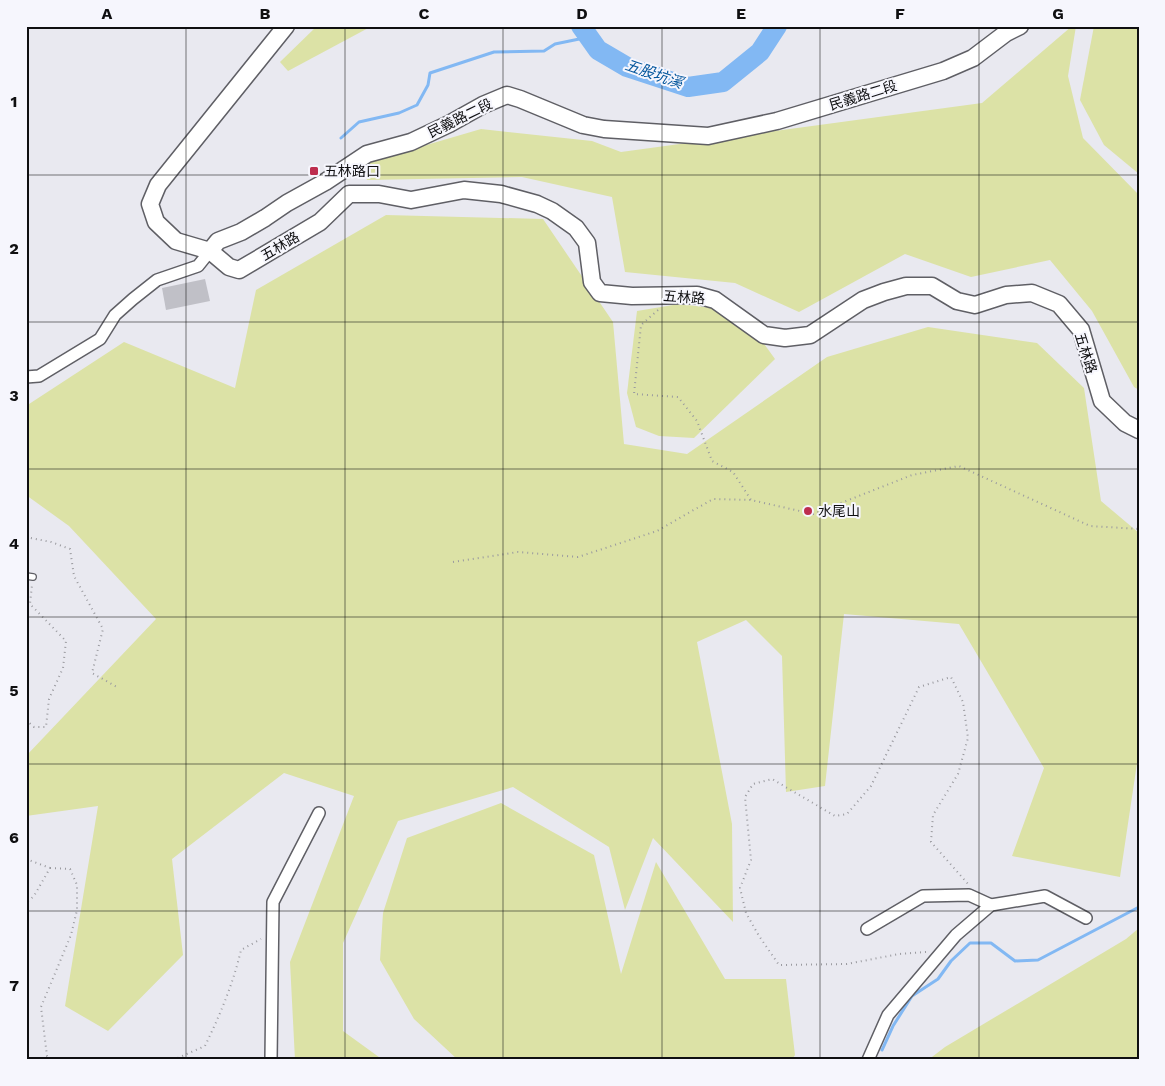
<svg xmlns="http://www.w3.org/2000/svg" width="1165" height="1086" font-family="'Work Sans','Noto Sans TC',sans-serif">
<rect width="100%" height="100%" fill="#e9e9f0"/>
<g fill="#dce2a6">
<path d="M317 26H372L288 71 280 62Z"/>
<path d="M1072 26H1076L1068 76 1083 138 1139 195V390L1134 387 1092 311 1050 260 971 277 905 254 799 312 735 283 625 272 612 197 522 177 367 180 365 163 481 129 592 141 621 152 982 103Z"/>
<path d="M1094 26H1139V174L1104 145 1080 100Z"/>
<path d="M386 215 543 219 613 322 624 444 687 454 827 357 928 327 1037 343 1084 388 1101 501 1139 533V750L1120 877 1012 856 1044 768 959 624 844 614 825 786 786 792 782 656 746 620 697 642 732 824 733 922 653 838 625 910 609 847 513 787 398 821 343 943V1031L383 1060H295L290 962 354 796 284 773 172 859 183 955 108 1031 65 1006 98 806 26 816V756L156 619 69 526 26 495V406L124 342 235 388 256 290Z"/>
<path d="M679 304 729 310 757 334 775 359 694 438 659 436 636 427 627 393 637 311Z"/>
<path d="M501 803 594 855 621 974 656 862 725 979H786L795 1055 792 1060H458L414 1019 380 960 383 913 407 838Z"/>
<path d="M1139 928V1060H928L945 1047 1126 939Z"/>
</g>
<g fill="none" stroke-linecap="round" stroke-linejoin="round">
<g stroke="#82b8f3" stroke-width="3">
<path d="M341 138 359 122 399 113 417 105 428 85 430 73 494 52 544 51 555 44 589 37"/>
<path d="M882 1050 893 1026 912 996 938 979 951 961 970 943H991L1015 961 1038 960 1139 907"/>
</g>
<path stroke="#82b8f3" stroke-width="20" d="M581 26 598 50 627 67 688 87 723 82 760 52 777 26"/>
</g>
<path fill="#c0c0c7" d="M205 279 210 301 166 310 162 288Z"/>
<g fill="none" stroke-linecap="round" stroke-linejoin="round">
<g stroke="#5f5f65" stroke-width="8">
<path id="lane" d="M26 576 33 577"/>
</g>
<g stroke="#5f5f65" stroke-width="14">
<g id="street">
<path d="M26 377 39 376 100 339 115 315 133 299 157 280 198 266 210 251"/>
<path d="M867 929 923 896 969 895 991 905"/>
<path d="M271 1060 273 902 319 813"/>
<path d="M868 1060 888 1015 956 935 991 905 1045 896 1086 918"/>
</g>
</g>
<g stroke="#5f5f65" stroke-width="19">
<g id="secondary">
<path d="M286 26 158 185 150 204 156 222 176 241 210 251 229 267 239 270 320 222 349 194H379L411 200 464 190 501 194 537 204 552 211 576 228 587 243 592 282 600 293 632 296 697 295 715 300 764 335 785 338 810 335 863 300 884 292 906 286H932L957 301 975 305 1006 295 1032 293 1059 304 1081 330 1102 401 1125 423 1139 430"/>
<path d="M210 251 218 241 241 232 265 218 287 203 325 182 367 154 411 142 449 124 483 105 507 95 520 99 583 125 604 129 708 136 777 121 943 71 973 58 1006 33 1020 26"/>
</g>
</g>
<g stroke="#9a9a9f" stroke-width="2" stroke-dasharray="1 4" stroke-linecap="butt">
<path d="M658 310 641 325 634 394 678 397 697 421 712 461 733 472 751 500"/>
<path d="M26 537 51 542 70 549 74 576 103 629 92 673 117 687"/>
<path d="M453 562 518 552 578 557 657 531 713 499 751 500 813 514 912 475 959 466 1090 526 1139 529"/>
<path d="M26 720 34 727H46L49 699 63 668 66 641 30 604 32 585"/>
<path d="M26 859 50 868 34 896 26 903"/>
<path d="M50 868 70 869 77 885V910L71 935 41 1007 47 1056 55 1060"/>
<path d="M926 952 899 954 847 964 779 965 759 936 746 913 740 888 751 860 745 797 753 784 772 779 835 816 847 814 871 786 919 687 951 677 963 702 968 738 958 774 933 815 931 842 969 885"/>
<path d="M173 1060 205 1046C220 1015 233 984 241 950L261 939"/>
</g>
<use href="#lane" stroke="#fff" stroke-width="5.5"/>
<use href="#street" stroke="#fff" stroke-width="11"/>
<use href="#secondary" stroke="#fff" stroke-width="16"/>
</g>
<path fill="none" stroke="#0f0f11" stroke-width="1" stroke-opacity="0.55" d="M186 26V1060M345 26V1060M503 26V1060M662 26V1060M820 26V1060M979 26V1060M26 175H1139M26 322H1139M26 469H1139M26 617H1139M26 764H1139M26 911H1139"/>
<g fill="#bd2d4e" stroke="#f6f6fd" stroke-width="2">
<rect x="309" y="166" width="10" height="10" rx="2.5"/>
<circle cx="808" cy="511" r="5"/>
</g>
<g text-anchor="middle" dominant-baseline="central" stroke-width="4" stroke-linejoin="round" paint-order="stroke">
<g font-size="14" fill="#0f0f11" stroke="#f6f6fd">
<text transform="translate(863 95) rotate(-17)">民義路二段</text>
<text transform="translate(460 118) rotate(-26)">民義路二段</text>
<text transform="translate(280 246) rotate(-31)">五林路</text>
<text transform="translate(684 297) rotate(4)">五林路</text>
<text transform="translate(1086 353) rotate(72)">五林路</text>
</g>
<g font-size="14" fill="#0f0f11" stroke="#f6f6fd" text-anchor="start">
<text x="324" y="171">五林路口</text>
<text x="818" y="511">水尾山</text>
</g>
<g font-size="15" font-style="italic" fill="#05579d" stroke="#f6f6fd">
<text transform="translate(654 74) rotate(19)">五股坑溪</text>
</g>
</g>
<rect width="1165" height="1086" fill="none" stroke="#f6f6fd" stroke-width="55"/>
<rect x="28" y="28" width="1110" height="1030" fill="none" stroke="#0f0f11" stroke-width="2"/>
<g font-size="16" text-anchor="middle" font-weight="bold" fill="#0f0f11">
<text x="107" y="19">A</text>
<text x="265" y="19">B</text>
<text x="424" y="19">C</text>
<text x="582" y="19">D</text>
<text x="741" y="19">E</text>
<text x="900" y="19">F</text>
<text x="1058" y="19">G</text>
<text x="14" y="107">1</text>
<text x="14" y="254">2</text>
<text x="14" y="401">3</text>
<text x="14" y="549">4</text>
<text x="14" y="696">5</text>
<text x="14" y="843">6</text>
<text x="14" y="991">7</text>
</g>
</svg>
